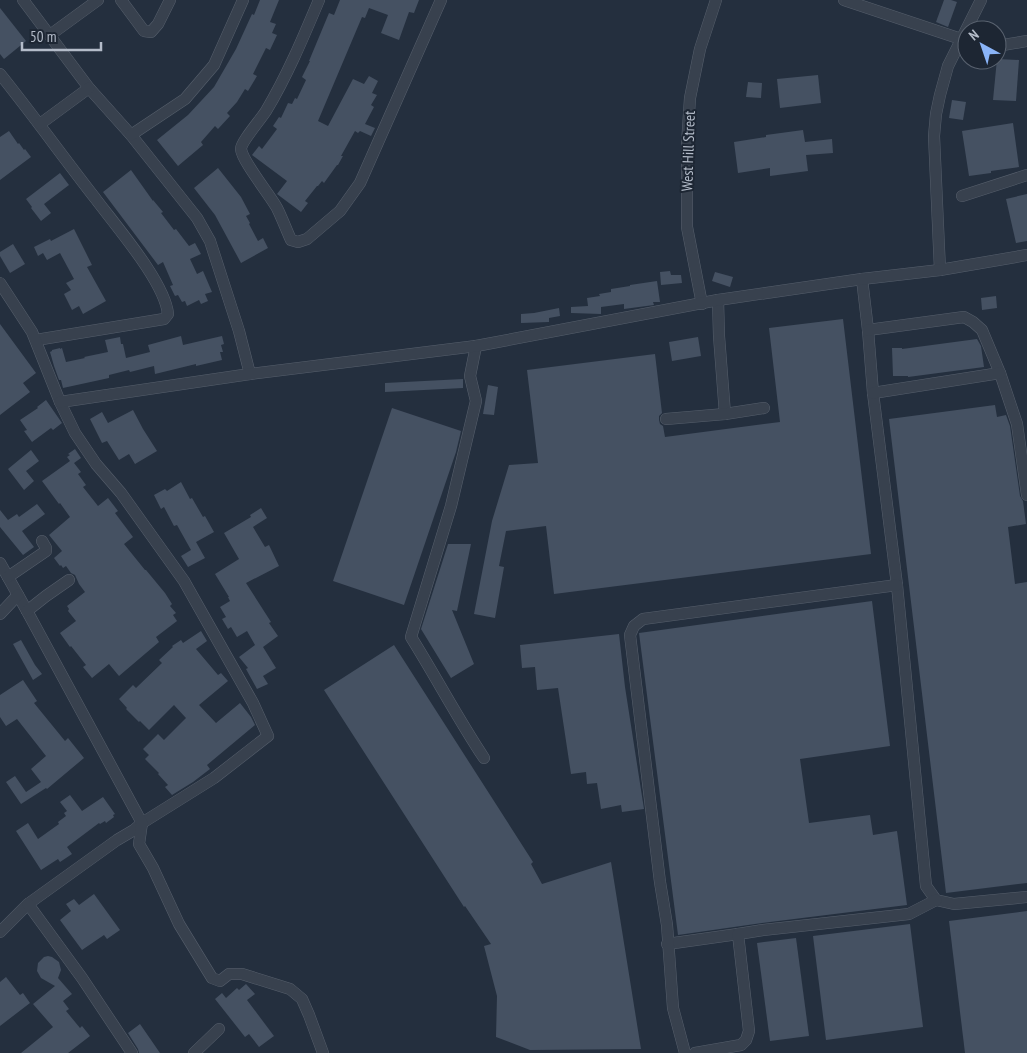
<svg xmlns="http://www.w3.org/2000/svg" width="1027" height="1053" font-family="'PT Sans Narrow',sans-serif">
<rect width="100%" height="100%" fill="#242f3e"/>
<g fill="#455162">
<path d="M260 0H279L270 22 276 24 272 33 277 35 270 50 266 48 253 74 257 76 248 91 245 89 237 102 227 113 230 116 218 129 215 126 201 142 203 145 178 166 157 140 188 115 214 87 236 49 252 14 254 15Z"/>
<path d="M340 0H419L414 13 409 12 399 40 381 33 388 15 369 8 365 18 362 17 318 121 328 126 353 79 364 84 369 76 378 81 372 93 377 95 371 105 374 107 365 124 375 128 371 136 360 131 358 133 355 131 341 156H343L338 165H337L324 183 322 181 318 186H317L305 201 308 203 301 212 277 194 287 181 252 155 259 146 262 149 277 129 273 126 279 117 281 118 288 103 292 104 295 98 297 99 306 80 302 77 310 61H309L329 13 334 15Z"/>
<path d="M944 0H951L957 2 948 27 936 22Z"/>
<path d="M0 8 26 41 4 59 0 54Z"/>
<path d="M997 59 1019 60 1016 101 993 100Z"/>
<path d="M818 75 821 103 780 108 777 79Z"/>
<path d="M748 82 762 83 761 98 746 97Z"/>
<path d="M952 100 966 102 963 120 949 118Z"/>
<path d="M1013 123 1019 167 991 171V173L969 176 962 131Z"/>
<path d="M803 130 805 142 832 139 833 153 806 155 808 171 770 176V168L738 173 734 142 766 137V135Z"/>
<path d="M9 131 18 144 19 143 24 150 25 149 31 157 0 180V137Z"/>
<path d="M218 168 241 197 250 214 246 216 250 223 249 224 258 241 263 238 268 248 241 263 215 215 194 188Z"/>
<path d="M131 170 153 201V200L163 212 161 213 174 230 176 229 189 246 195 243 201 254 190 259 197 274 203 271 212 292 205 294 208 301 201 304 199 300 187 306 185 301 182 302 178 295 175 296 170 286 173 285 163 262 158 265 103 192Z"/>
<path d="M60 173 69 185 44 204 51 213 41 221 31 208 32 207 26 199Z"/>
<path d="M1027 194V241L1016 243 1006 199Z"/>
<path d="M74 229 92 265 87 267 106 301 83 314 79 306 72 310 64 294 71 290 66 283 74 279 60 253 47 260 43 253 38 256 34 247 50 239 51 241Z"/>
<path d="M13 244 25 264 10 273 0 256V252Z"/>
<path d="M670 271 671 275H681L682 283 661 285 660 272Z"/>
<path d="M715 272 733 277 730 287 712 281Z"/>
<path d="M657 281 660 302H653L654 305 624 309V304L601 307V314L571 313V307L588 306 587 298 600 296 599 294 611 292V289L630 286V285Z"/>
<path d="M996 296 997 308 982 310 981 298Z"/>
<path d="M559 308 560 316 549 318V322L521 323V314L534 313Z"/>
<path d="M843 319 871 554 554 594 546 526 506 531 499 566 504 567 495 618 474 614 492 521 509 465 538 463 527 370 655 354 662 413 659 416V420L660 424 663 426 665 437 780 422 769 328Z"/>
<path d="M0 324 36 373 23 383 30 392 0 415Z"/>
<path d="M181 336 183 345 222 336 224 344 221 345 223 352H220L222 360 196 366V364L155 374 154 366 130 372 129 370 109 375V378L63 388 61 380H59L54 366 50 352 52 351V350L60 348V349L62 348 66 362 85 358 84 357 108 352 105 340 120 337 121 344H123L126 358 150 352 148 345Z"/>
<path d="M698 337 701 356 672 361 669 342Z"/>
<path d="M977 339 981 346 984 367 908 377V376H893L892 348H902V349Z"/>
<path d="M463 379V388L385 392V383Z"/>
<path d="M488 385 498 387 494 415 483 414Z"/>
<path d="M46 400 62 423 53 430 51 428 32 442 24 431 27 430 20 420 38 408 37 407Z"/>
<path d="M995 405 997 417 1006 415 1010 426 1020 496 1023 501 1026 524 1008 527 1015 584 1027 582V883L946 893 889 419Z"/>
<path d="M392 408 461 431 456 452 404 605 333 581Z"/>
<path d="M133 410 143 429 157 451 135 464 129 454 119 460 107 441 102 443 90 419 102 412 108 423Z"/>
<path d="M75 449 81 458 74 463 81 472 78 474 86 485 83 487 98 506 108 498 118 511 115 513 133 537 124 544 145 570H146L165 593 172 604 170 606 176 613 173 615 177 621 156 637 159 642 119 676 109 664 92 678 83 667 86 665 71 646 70 647 60 633 76 621 68 611 69 609 67 606 85 592 79 584 75 575 71 573 66 566 63 568 61 565 60 566 54 558 62 551 49 535 70 517 60 503 59 504 42 481 70 461 67 457 70 455 68 454Z"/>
<path d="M31 450 39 461 26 471 34 481 24 490 8 469Z"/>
<path d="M181 482 190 499 192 498 203 517 205 516 214 532 196 542 205 558 188 567 181 556 191 550 177 525 174 526 164 507 161 509 154 495 165 489 167 491Z"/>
<path d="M37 504 45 514 22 531 34 547 23 555 0 527V510L8 520 17 514 19 517Z"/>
<path d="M261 508 267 518 253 527 265 547 269 545 279 566 246 583 271 622 269 623 278 636 263 647 276 668 263 676 268 684 257 689 246 669 248 668 239 657 255 645 247 631 237 637 231 627 228 629 222 619 226 617 220 607 230 601 228 597H229L215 574 239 559 224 533 251 517 250 515Z"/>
<path d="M448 544H471L457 611 452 610 474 664 451 678 421 629Z"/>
<path d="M872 601 890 746 800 759 809 823 870 815 873 835 897 831 907 905 762 923 678 935 639 633Z"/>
<path d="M201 631 207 641 196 649 218 675 221 673 228 681 199 705 216 723 240 703 251 717 255 725 207 765 210 769 193 782 172 795 165 787 168 785 158 774 159 773 145 759 149 755 143 749 158 734 164 740 186 718 174 705 149 730 140 721 139 722 126 709 127 708 119 699 133 685 136 688 162 663 159 660 173 647 172 646 181 640 183 643Z"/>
<path d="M619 634 625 687 644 809 622 812 621 805 601 809 597 783 587 784 586 772 571 774 558 688 537 690 535 667 522 668 520 645Z"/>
<path d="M21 640 35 665 42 674 33 680 13 644Z"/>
<path d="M394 645 533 862 531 864 542 884 611 862 641 1049 530 1050 496 1037 497 996 484 946 491 944 465 906 464 907 324 690Z"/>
<path d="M23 680 37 701 34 703 65 741 68 738 84 758 47 789 46 788 21 804 6 782 15 776 26 792 41 782 31 769 46 756 17 719 6 726 0 717V695Z"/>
<path d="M70 795 82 811 103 797 115 814 113 815 114 817 106 823 105 821 100 824 99 823 67 847 72 854 60 862 58 859 41 870 16 831 28 823 38 839 59 824 58 822 66 816 64 813 67 811 60 802Z"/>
<path d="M94 894 120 930 107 939 104 935 82 950 60 920 71 911 66 904 74 899 79 905Z"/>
<path d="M1027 911V1053H965L949 921Z"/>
<path d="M910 924 923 1027 826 1040 813 936Z"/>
<path d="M796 938 809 1036 770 1041 757 943Z"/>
<path d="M48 956 52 957 59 962 61 970 58 978 72 994 63 1001 69 1009 66 1011 80 1028 82 1026 90 1036 68 1053H21L53 1027 33 1004 55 986 41 978 37 971 38 963 44 957Z"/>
<path d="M6 977 20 995 23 993 30 1003 0 1026V982Z"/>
<path d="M246 984 255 994 247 1000 274 1036 259 1047 249 1034 245 1037 215 999 222 993 226 998 237 988 239 990Z"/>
<path d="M140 1024 160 1053H139L138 1049 128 1033Z"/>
</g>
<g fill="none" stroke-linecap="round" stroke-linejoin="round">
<g stroke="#565f6c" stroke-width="12">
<g id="minor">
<path d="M23 0 89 88 131 135 197 218 210 241 239 331 250 374"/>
<path d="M121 0 144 31 151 32 158 24 170 0"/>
<path d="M319 0C303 38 287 76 266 111 261 119 241 142 241 149 242 161 270 195 277 208 282 218 286 229 291 240L298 242 307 239 340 211 360 183 441 0"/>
<path d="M844 0 967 41"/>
<path d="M50 35 98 0"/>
<path d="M997 46 1027 41"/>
<path d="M0 74C33 115 63 157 95 198 115 225 165 282 168 314L164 319 36 340"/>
<path d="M40 124 89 88"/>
<path d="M131 135 185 99 214 65 243 0"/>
<path d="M962 196 1027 175"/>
<path d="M940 270 934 136 936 114 940 95 948 66 981 0"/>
<path d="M862 279 868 330 873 393 897 585 926 886 936 900 954 904 1027 897"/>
<path d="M0 283 32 332 60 402 75 433 96 464 121 493 184 581 253 703 268 736 214 778 142 823 134 830 117 840 28 904 0 932"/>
<path d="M718 300 719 336 725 414"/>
<path d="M702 304 687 227V144L690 98 700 49 716 0"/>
<path d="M868 330 964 317 973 322 982 330 1000 373 1017 424 1027 495"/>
<path d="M476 346 470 376 476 401 451 506 411 637C436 677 458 719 484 758"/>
<path d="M873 393 1000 373"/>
<path d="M60 402 250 374 476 346 718 300 862 279 940 270 1027 255"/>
<path d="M666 419 725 414 764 408"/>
<path d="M0 563 27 611 142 823 139 844 153 868 179 924 212 978 220 981 229 974H242L290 989 302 999 309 1015 323 1053"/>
<path d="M8 577 46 551V548L42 541"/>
<path d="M27 611 46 596 69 580"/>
<path d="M0 614 18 595"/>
<path d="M28 904 82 978 132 1053"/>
<path d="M667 944 738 934"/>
<path d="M194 1053 219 1029"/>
<path d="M685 1053 673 1008 667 925 660 882 630 635 634 626 643 619 897 585"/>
<path d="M695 1053 741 1045 746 1040 749 1031 738 934 763 930 909 914 936 900"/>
</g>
</g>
<use href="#minor" stroke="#38414e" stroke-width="11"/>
</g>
<g text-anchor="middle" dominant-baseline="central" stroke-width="4" stroke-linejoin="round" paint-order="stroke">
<g font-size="15" fill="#b4bcc9" stroke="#1d2633">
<text transform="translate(688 151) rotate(-88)">West Hill Street</text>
</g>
</g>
<g transform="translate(982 45) rotate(320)"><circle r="24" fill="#1d2633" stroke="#59626f"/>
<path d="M0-4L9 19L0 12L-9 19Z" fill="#8ab4f8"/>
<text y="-8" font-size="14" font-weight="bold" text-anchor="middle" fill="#b4bcc9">N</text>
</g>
<path d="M22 42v8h79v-8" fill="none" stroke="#b4bcc9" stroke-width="2.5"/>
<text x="30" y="42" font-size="15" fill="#b4bcc9" stroke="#1d2633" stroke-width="4" paint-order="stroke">50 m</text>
</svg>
